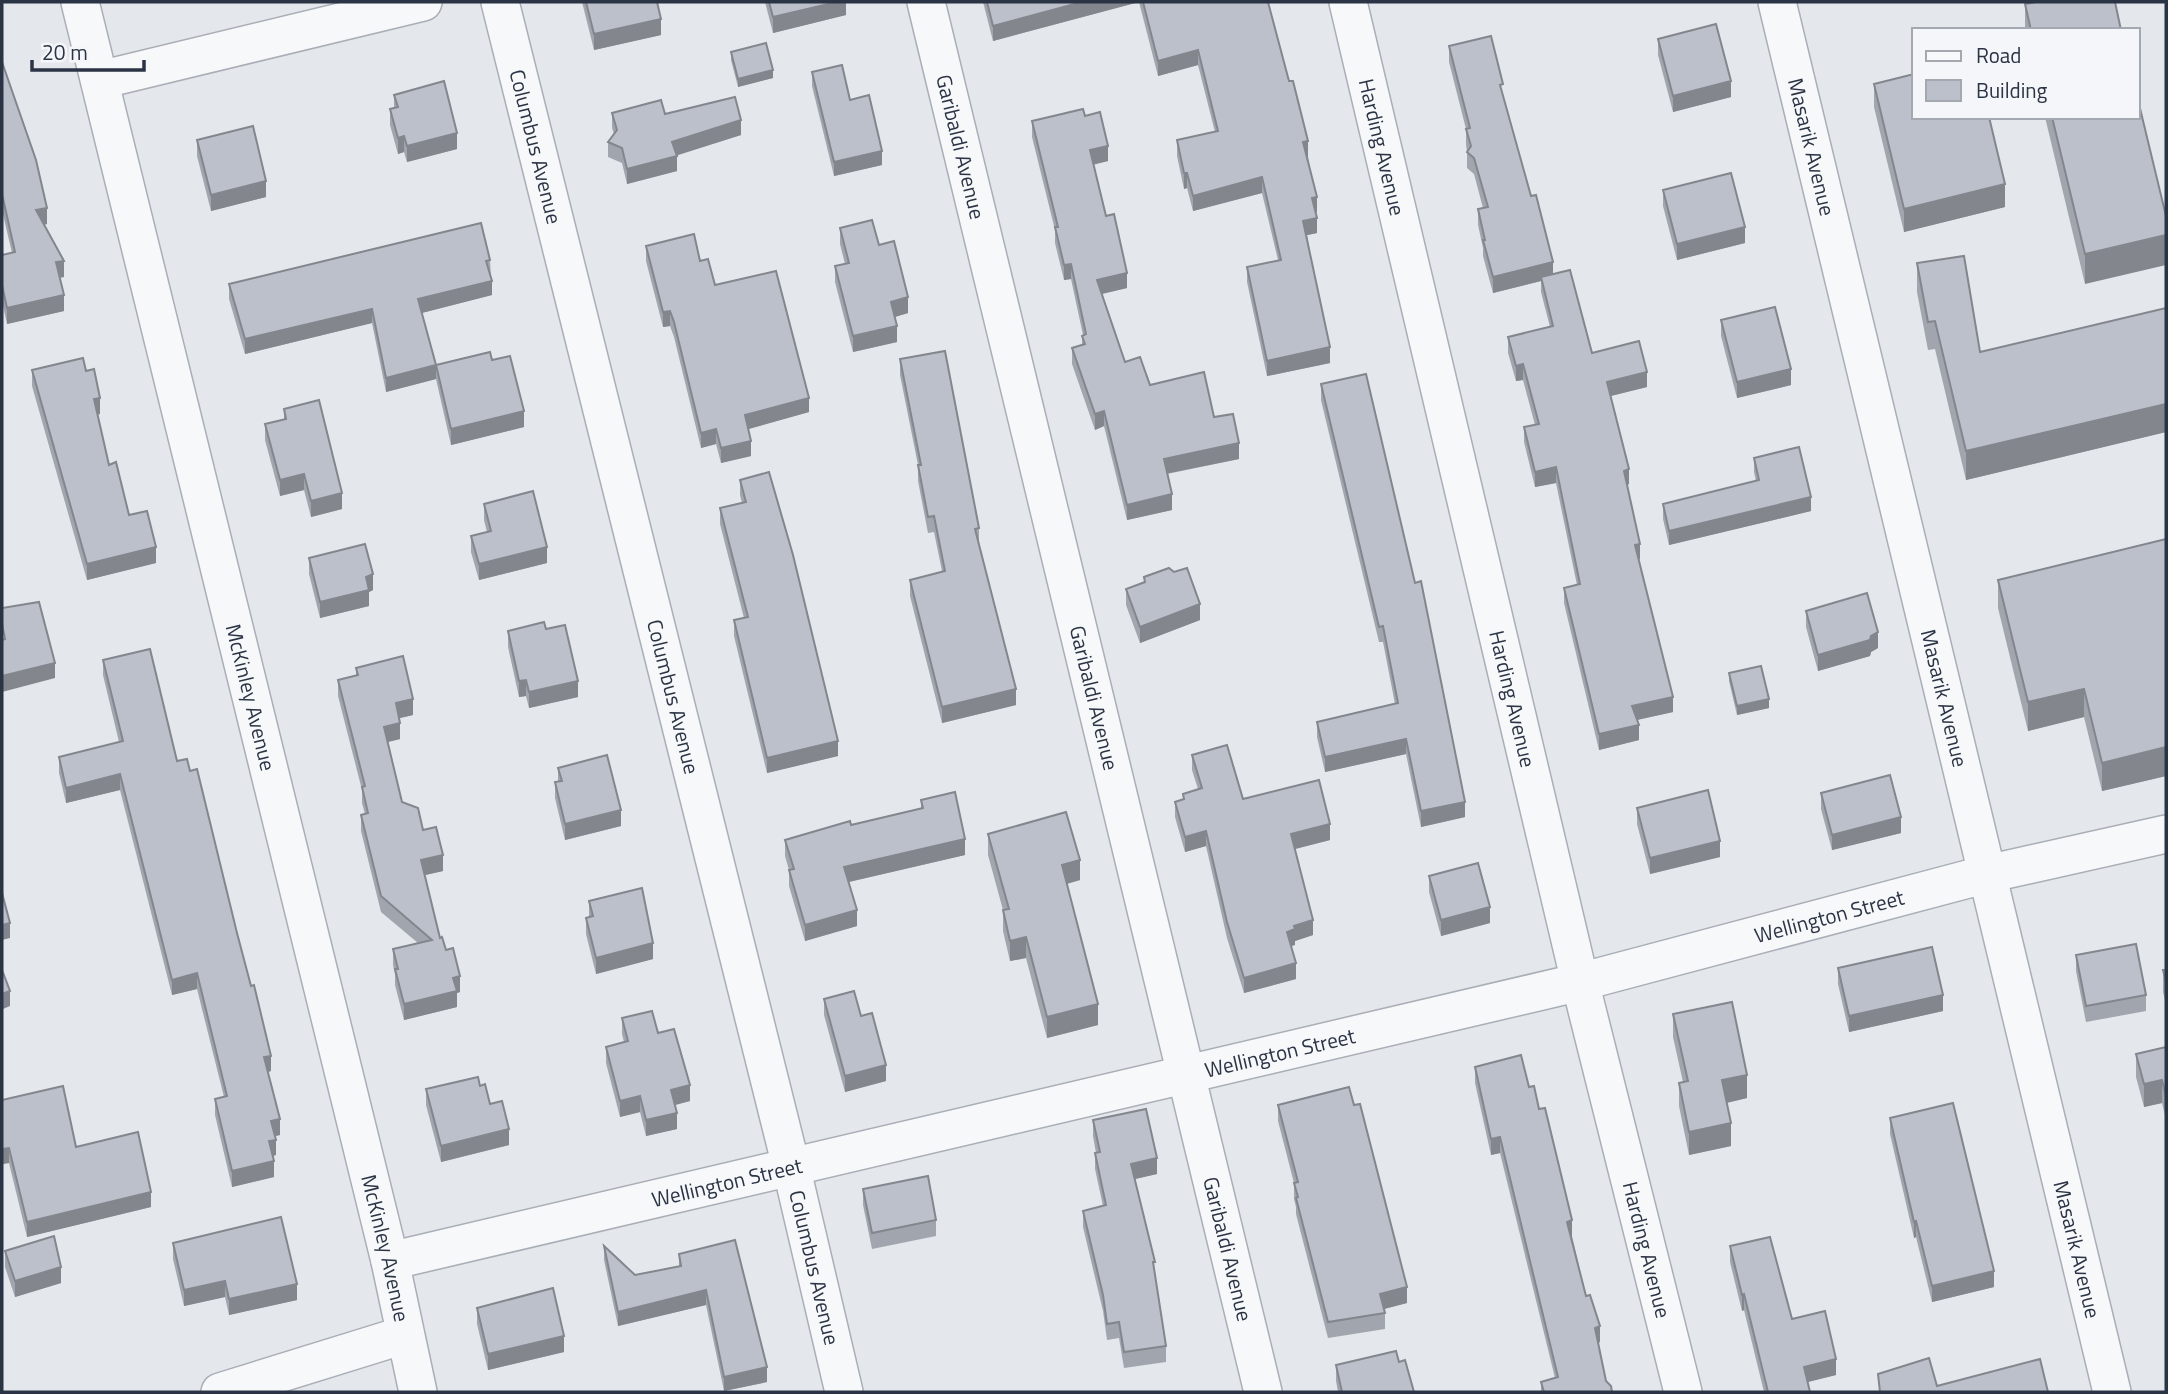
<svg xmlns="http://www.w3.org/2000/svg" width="2168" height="1394" font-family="'Titillium Web',sans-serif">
<rect width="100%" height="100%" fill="#e4e7ec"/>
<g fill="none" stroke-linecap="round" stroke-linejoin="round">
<g stroke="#a9aeb7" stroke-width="40">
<g id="street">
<path id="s1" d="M80 2 390 1261 418 1392"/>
<path id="s2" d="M500 2 791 1166 844 1392"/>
<path id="s3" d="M926 2 1263 1392"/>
<path id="s4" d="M1348 2 1580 982 1683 1392"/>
<path id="s5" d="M1777 2 2112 1392"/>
<path d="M100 80 423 2"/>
<path id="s6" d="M390 1261 1580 982 1987 874 2166 834"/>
<path d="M220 1392 404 1335"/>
</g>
</g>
<use href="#street" stroke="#f7f8fa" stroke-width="37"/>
</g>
<g fill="#a1a5ae">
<path d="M582 2H657L661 35 594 50Z"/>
<path d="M765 2H846V15L773 33Z"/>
<path d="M983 2H1268L1308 157 1317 212 1315 213 1317 233 1307 235 1330 363 1267 376 1247 282V267L1278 260 1262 193 1193 211 1187 188 1184 189 1177 156V140L1215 132 1198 65 1158 76 1139 2 993 41Z"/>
<path d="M2025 4 2121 30H2025Z"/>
<path d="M1658 39 1731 97 1673 112 1658 55Z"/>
<path d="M1449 46 1503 95 1553 274 1592 353 1647 387 1610 396 1629 484 1627 485 1640 559 1639 560 1673 712 1637 720 1639 740 1599 750 1564 603V588L1577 585 1556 483 1535 487 1524 442V427L1535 425 1523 380 1516 381 1508 353V337L1550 327 1541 292V281L1493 293 1483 256V248L1478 225V209L1483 208 1474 174 1467 168V151L1466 145V129L1449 62Z"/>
<path d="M731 52 773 78 738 87 731 60Z"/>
<path d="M2 62 47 224 44 225 64 277 60 278 64 311 7 324 2 301V255L12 253 2 210Z"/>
<path d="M812 72 850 100 882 165 834 176 812 86Z"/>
<path d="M1874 84 2005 207 1904 232 1874 107Z"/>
<path d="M394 95 457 149 407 162 404 152 398 154 390 125V109L394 108Z"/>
<path d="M612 113 665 114 741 135 676 155 677 171 627 184 622 163 608 157V142L614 134 612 128Z"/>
<path d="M1085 116 1108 161 1093 165 1106 216 1127 288 1102 294 1125 362 1150 385 1214 417 1239 459 1167 474 1172 510 1127 520 1104 426 1095 430 1072 364V348L1082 345V336L1083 335 1071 279 1064 280 1055 243V230L1032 137V121Z"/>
<path d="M2045 117H2138L2085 284Z"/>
<path d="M197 140 266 197 211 211 197 156Z"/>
<path d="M1663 190 1745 243 1677 260 1663 206Z"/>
<path d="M840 228 879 245 908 313 895 317 897 342 853 352 835 282V266L845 264 840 244Z"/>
<path d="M646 246 700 261 715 285 809 412 748 429 751 456 721 463 716 444 701 448 674 337 670 326 663 327 646 261Z"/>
<path d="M490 260 492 295 421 313 436 365 492 360 524 427 451 445 436 379 386 392 372 323 245 354 229 299V284Z"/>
<path d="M1917 263 1980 352 2166 308V432L1966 480 1935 349 1928 350 1917 292Z"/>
<path d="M1721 320 1791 385 1737 398 1721 336Z"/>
<path d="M900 359 979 528V544L1016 705 942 723 910 596V580L942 571 934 532 928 533 918 481V465L900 375Z"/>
<path d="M32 370 100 414 97 415 109 465 129 515 156 563 87 580 32 386Z"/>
<path d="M1321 384 1465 817 1421 827 1406 754 1325 772 1317 737V722L1395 704 1383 642H1379L1321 400Z"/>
<path d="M284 409 342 509 311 517 304 490 280 496 265 440V424L284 419Z"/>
<path d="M1754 458 1811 511 1669 545 1663 519V504L1756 481 1754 472Z"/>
<path d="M740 480 838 756 767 773 734 636V620L744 618 720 524V508L742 503 740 495Z"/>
<path d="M484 504 547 563 479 580 471 552V536L487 532 484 520Z"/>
<path d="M2166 539V776L2102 791 2084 717 2028 731 1998 608V580Z"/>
<path d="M309 558 373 590 369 592V606L320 618 309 574Z"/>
<path d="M1144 577 1200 620 1140 643 1126 605V589L1144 582Z"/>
<path d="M1806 611 1878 648 1871 652 1870 656 1818 671 1806 627Z"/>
<path d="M546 629 578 697 529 708 526 696 519 697 508 647V631Z"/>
<path d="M103 660 177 761 271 1071 268 1072 280 1135 275 1136 276 1155 272 1156 274 1177 232 1187 215 1115V1099L224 1097 197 989 172 995 120 790 66 803 59 773V757L119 742 103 675Z"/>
<path d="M356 668 413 715 399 718 400 739 387 742 402 802 423 830 443 871 425 875 440 938 446 950 460 992 457 993V1007L404 1020 395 985V974L393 965V949L418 943 381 912 361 831V815L365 814 362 803V790L338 696V680L356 675Z"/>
<path d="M1729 673 1769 708 1737 715 1729 681Z"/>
<path d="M1192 755 1243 799 1330 840 1295 849 1313 935 1295 941V945L1291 946 1296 979 1244 993 1227 938 1206 846 1185 852 1175 817V802L1183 799V794L1198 789 1192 770Z"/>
<path d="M558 768 621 826 565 840 555 798V782L558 781Z"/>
<path d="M1821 793 1901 833 1832 850 1821 809Z"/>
<path d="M921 800 965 855 849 882 857 926 805 941 789 886V870L785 856V840L921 809Z"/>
<path d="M1637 808 1720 857 1650 874 1637 824Z"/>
<path d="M988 834 1080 880 1067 884 1098 1025 1047 1038 1026 958 1010 961 1003 931V910L988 855Z"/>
<path d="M1429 876 1490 923 1441 936 1429 892Z"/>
<path d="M589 901 653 959 596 974 586 934V918L589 917Z"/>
<path d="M2076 955 2146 995V1011L2086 1022 2076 971Z"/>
<path d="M1838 968 1943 1011 1849 1032 1838 984Z"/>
<path d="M2163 970H2166V1004L2163 992Z"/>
<path d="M824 999 861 1016 886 1081 845 1092 824 1015Z"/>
<path d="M1673 1014 1747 1098 1726 1103 1731 1146 1689 1155 1679 1106V1083L1683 1082 1673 1037Z"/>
<path d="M622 1018 658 1033 690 1101 675 1105 677 1129 646 1136 640 1112 620 1117 606 1063V1047L624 1042 622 1034Z"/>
<path d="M2166 1047V1119L2162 1103 2144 1107 2136 1077V1054Z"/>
<path d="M1475 1067 1529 1087 1572 1236 1586 1296 1600 1342 1598 1343 1606 1381 1612 1392H1541V1382L1555 1378 1500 1153 1491 1155 1475 1083Z"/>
<path d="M480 1086 490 1104 509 1145 441 1162 426 1105V1089Z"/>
<path d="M2 1100 76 1147 151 1207 27 1237 9 1163 2 1164Z"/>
<path d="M1278 1105 1407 1303 1384 1309 1385 1313V1329L1328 1338 1296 1214V1207L1294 1199V1183L1278 1121Z"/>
<path d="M1890 1118 1994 1287 1932 1302 1916 1237 1914 1238 1890 1134Z"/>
<path d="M1093 1120 1157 1174 1134 1179 1155 1278 1166 1346V1362L1124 1368 1119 1338 1107 1340 1103 1311 1083 1227V1211L1103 1206 1095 1169V1153H1096L1093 1136Z"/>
<path d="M863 1189 936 1220V1236L872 1249 863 1205Z"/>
<path d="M735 1240 767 1382 724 1391 706 1305 618 1326 604 1260V1246L635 1275 679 1266V1254Z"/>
<path d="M173 1243 297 1300 229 1315 225 1297 184 1306 173 1259Z"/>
<path d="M1730 1246 1792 1319 1836 1375 1807 1382 1810 1392H1764L1744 1310 1742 1311 1730 1262Z"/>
<path d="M5 1251 61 1283 15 1297 5 1267Z"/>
<path d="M477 1308 564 1352 488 1370 477 1324Z"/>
<path d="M1399 1362 1414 1392H1338L1336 1381V1365Z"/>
</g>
<g fill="#83868d">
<path d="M837 2H846V15L773 33V17Z"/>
<path d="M1082 2H1139L993 41V26Z"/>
<path d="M661 19V35L594 50V34Z"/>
<path d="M1198 50V65L1158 76V61Z"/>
<path d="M773 70V78L738 87V79Z"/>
<path d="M1731 81V97L1673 112V96Z"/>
<path d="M741 120V135L672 157V142Z"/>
<path d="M457 133V149L407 162V146Z"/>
<path d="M404 136V152L398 154V138Z"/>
<path d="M1308 141V157L1303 158V142Z"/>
<path d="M1108 146V161L1090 165V150Z"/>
<path d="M882 151V165L834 176V162Z"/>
<path d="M677 156V171L627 184V169Z"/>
<path d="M1184 173H1187V188L1184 189Z"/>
<path d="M1262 177V193L1193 211V196Z"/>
<path d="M266 181V197L211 211V195Z"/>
<path d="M2005 184V207L1904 232V209Z"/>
<path d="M1317 197V212L1312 214V198Z"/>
<path d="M47 208V224L36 226V210Z"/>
<path d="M1317 218V233L1303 236V221Z"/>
<path d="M1745 227V243L1677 260V244Z"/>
<path d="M2166 235V265L2085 284V254Z"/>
<path d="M64 261V277L56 278V262Z"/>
<path d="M1553 262V278L1541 277V281L1493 293V277Z"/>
<path d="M1071 264V279L1064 280V265Z"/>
<path d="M1127 273V288L1097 295V280Z"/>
<path d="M492 281V295L418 314V299Z"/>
<path d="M64 295V311L7 324V308Z"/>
<path d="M908 297V313L891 318V302Z"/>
<path d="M372 309V323L245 354V339Z"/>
<path d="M670 311V326L663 327V312Z"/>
<path d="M897 326V342L853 352V336Z"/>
<path d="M1330 347V363L1267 376V361Z"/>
<path d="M1523 364V380L1516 381V366Z"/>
<path d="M436 365V379L386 392V378Z"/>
<path d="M1791 369V385L1737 398V382Z"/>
<path d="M1647 372V387L1607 397V382Z"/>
<path d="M100 398V414L94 415V399Z"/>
<path d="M809 398V412L745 430V415Z"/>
<path d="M2166 404V432L1966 480V451Z"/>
<path d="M524 411V427L451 445V429Z"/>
<path d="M1104 411V426L1095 430V414Z"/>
<path d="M716 429V444L701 448V433Z"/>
<path d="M751 441V456L721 463V448Z"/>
<path d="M1239 443V459L1164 474V459Z"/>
<path d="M1556 467V483L1535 487V472Z"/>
<path d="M1629 469V484L1624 486V471Z"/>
<path d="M304 474V490L280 496V480Z"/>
<path d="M342 493V509L311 517V501Z"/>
<path d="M1172 494V510L1127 520V505Z"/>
<path d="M1811 497V511L1669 545V531Z"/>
<path d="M1640 544V559L1635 560V545Z"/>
<path d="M156 547V563L87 580V564Z"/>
<path d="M547 547V563L479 580V564Z"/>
<path d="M373 574V590L369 592V606L320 618V602L366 577Z"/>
<path d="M1200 604V620L1140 643V627Z"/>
<path d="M1878 632V648L1871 652 1870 656 1818 671V655Z"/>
<path d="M55 663V678L2 692V676Z"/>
<path d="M526 680V696L519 697V681Z"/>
<path d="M578 681V697L529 708V692Z"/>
<path d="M1016 689V705L942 723V707Z"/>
<path d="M2084 689V717L2028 731V702Z"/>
<path d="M1673 697V712L1632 721V706Z"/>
<path d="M413 699V715L396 719V703Z"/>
<path d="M1769 699V708L1737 715V706Z"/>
<path d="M400 723V739L384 743V727Z"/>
<path d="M1639 725V740L1599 750V734Z"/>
<path d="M1406 739V754L1325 772V757Z"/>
<path d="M838 741V756L767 773V758Z"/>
<path d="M2166 747V776L2102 791V763Z"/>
<path d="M120 774V790L66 803V788Z"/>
<path d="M1465 802V817L1421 827V811Z"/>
<path d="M621 810V826L565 840V824Z"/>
<path d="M1901 817V833L1832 850V835Z"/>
<path d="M1330 824V840L1291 850V834Z"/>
<path d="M1206 831V846L1185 852V837Z"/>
<path d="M965 839V855L844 883V867Z"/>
<path d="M1720 841V857L1650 874V858Z"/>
<path d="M443 855V871L421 876V860Z"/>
<path d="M1080 860V880L1062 885V865Z"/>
<path d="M1490 907V923L1441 936V920Z"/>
<path d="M857 910V926L805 941V925Z"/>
<path d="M1313 920V935L1295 941V945L1287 947V932L1294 926Z"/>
<path d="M10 923V938L2 940V925Z"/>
<path d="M1026 937V958L1010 961V941Z"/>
<path d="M653 943V959L596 974V958Z"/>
<path d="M1296 963V979L1244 993V978Z"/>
<path d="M197 973V989L172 995V980Z"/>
<path d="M460 976V992L457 993V1007L404 1020V1004L453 978Z"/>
<path d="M10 991V1006L3 1009 2 1016V994Z"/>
<path d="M1943 995V1011L1849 1032V1016Z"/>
<path d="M1098 1004V1025L1047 1038V1017Z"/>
<path d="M271 1056V1071L264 1073V1057Z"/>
<path d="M886 1065V1081L845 1092V1076Z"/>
<path d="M1747 1075V1098L1722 1104V1080Z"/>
<path d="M2162 1080V1103L2144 1107V1084Z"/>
<path d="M690 1085V1101L671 1106V1090Z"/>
<path d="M640 1096V1112L620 1117V1101Z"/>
<path d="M677 1113V1129L646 1136V1120Z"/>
<path d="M280 1119V1135L271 1137V1121Z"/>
<path d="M1731 1123V1146L1689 1155V1132Z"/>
<path d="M509 1129V1145L441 1162V1146Z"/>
<path d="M1500 1137V1153L1491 1155V1139Z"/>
<path d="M276 1140V1155L269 1157V1141Z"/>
<path d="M9 1148V1163L2 1164V1149Z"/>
<path d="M1157 1158V1174L1131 1180V1164Z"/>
<path d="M274 1161V1177L232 1187V1171Z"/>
<path d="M151 1192V1207L27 1237V1222Z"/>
<path d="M1572 1220V1236L1567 1238V1222Z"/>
<path d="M1916 1221V1237L1914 1238V1222Z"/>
<path d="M61 1267V1283L15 1297V1281Z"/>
<path d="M1994 1271V1287L1932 1302V1286Z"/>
<path d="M225 1281V1297L184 1306V1290Z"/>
<path d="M297 1284V1300L229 1315V1299Z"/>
<path d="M1407 1287V1303L1380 1310V1294Z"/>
<path d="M706 1290V1305L618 1326V1312Z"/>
<path d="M1744 1294V1310L1742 1311V1295Z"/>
<path d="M1600 1326V1342L1595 1344V1328Z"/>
<path d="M564 1336V1352L488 1370V1354Z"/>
<path d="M1836 1359V1375L1804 1383V1367Z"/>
<path d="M767 1367V1382L724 1391V1377Z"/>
</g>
<g fill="#bbc0ca" stroke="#83868d" stroke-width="2">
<path d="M586 2H657L661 19 594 34Z"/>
<path d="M769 2H837L773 17Z"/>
<path d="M987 2H1082L993 26Z"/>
<path d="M1143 2H1268L1289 81H1293L1308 141 1303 142 1317 197 1312 198 1317 218 1303 221 1330 347 1267 361 1247 267 1281 260 1262 177 1193 196 1187 173H1184L1177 140 1218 131 1198 50 1158 61Z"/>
<path d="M2036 2H2115L2121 30H2031L2025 4Z"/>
<path d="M1716 24 1731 81 1673 96 1658 39Z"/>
<path d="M1491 36 1503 84 1500 85 1531 196 1536 195 1553 262 1493 277 1483 240H1485L1478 209 1488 207 1474 158 1467 152 1471 146 1466 129 1470 128 1449 46Z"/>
<path d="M766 43 773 70 738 79 731 52Z"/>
<path d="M2 62 36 160 47 208 36 210 64 261 56 262 64 295 7 308 2 285V255L15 252 2 194Z"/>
<path d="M842 65 850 100 869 95 882 151 834 162 812 72Z"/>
<path d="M1914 74V117H1989L2005 184 1904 209 1874 84Z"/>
<path d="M444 81 457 133 407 146 404 136 398 138 390 109 398 107 394 95Z"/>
<path d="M735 97 741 120 672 142 677 156 627 169 622 148 608 142 617 130 612 113 661 100 665 114Z"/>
<path d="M2138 100 2166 216V235L2085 254 2052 117H2138Z"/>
<path d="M1083 109 1085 116 1100 112 1108 146 1090 150 1106 216 1114 214 1127 273 1097 280 1125 362 1140 357 1150 385 1204 372 1214 417 1233 414 1239 443 1164 459 1172 494 1127 505 1104 411 1095 414 1072 348 1085 344 1082 336 1086 334 1071 264 1064 265 1055 227H1058L1032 121Z"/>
<path d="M253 126 266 181 211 195 197 140Z"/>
<path d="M1731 173 1745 227 1677 244 1663 190Z"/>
<path d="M872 220 879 245 894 241 908 297 891 302 897 326 853 336 835 266 849 263 840 228Z"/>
<path d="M481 223 490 260 486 261 492 281 418 299 436 365 386 378 372 309 245 339 229 284Z"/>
<path d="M694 234 700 261 708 259 715 285 776 271 809 398 745 415 751 441 721 448 716 429 701 433 674 322 670 311 663 312 646 246Z"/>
<path d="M1964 256 1980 352 2166 308V404L1966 451 1935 321 1928 322 1917 263Z"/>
<path d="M1570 270 1592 353 1639 341 1647 372 1607 382 1629 469 1624 471 1640 544 1635 545 1673 697 1632 706 1639 725 1599 734 1564 588 1580 584 1556 467 1535 472 1524 427 1539 424 1523 364 1516 366 1508 337 1553 326 1541 277Z"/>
<path d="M1775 307 1791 369 1737 382 1721 320Z"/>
<path d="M945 351 979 528 975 529 1016 689 942 707 910 580 945 571 934 516 928 517 918 465H921L900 359Z"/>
<path d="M490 352 492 360 510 356 524 411 451 429 436 365Z"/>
<path d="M83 358 86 371 94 369 100 398 94 399 109 465 116 462 129 515 147 511 156 547 87 564 32 370Z"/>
<path d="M1366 374 1415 583 1421 581 1465 802 1421 811 1406 739 1325 757 1317 722 1398 703 1383 626 1379 627 1321 384Z"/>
<path d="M319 400 342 493 311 501 304 474 280 480 265 424 286 419 284 409Z"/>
<path d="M1799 447 1811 497 1669 531 1663 504 1759 480 1754 458Z"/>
<path d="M769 472 793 555 838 741 767 758 734 620 748 617 720 508 746 502 740 480Z"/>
<path d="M533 491 547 547 479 564 471 536 491 531 484 504Z"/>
<path d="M2166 539V747L2102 763 2084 689 2028 702 1998 580Z"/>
<path d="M365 544 373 574 366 577 369 590 320 602 309 558Z"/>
<path d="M1169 568 1174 572 1187 568 1200 604 1140 627 1126 589 1145 582 1144 577Z"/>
<path d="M1867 593 1878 632 1871 636 1870 640 1818 655 1806 611Z"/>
<path d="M39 602 55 663 2 676V640L5 639 2 624V608Z"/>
<path d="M544 622 546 629 565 625 578 681 529 692 526 680 519 681 508 631Z"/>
<path d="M150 649 177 761 187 759 190 771 197 769 237 933 251 986 254 985 271 1056 264 1057 280 1119 271 1121 276 1140 269 1141 274 1161 232 1171 215 1099 227 1096 197 973 172 980 120 774 66 788 59 757 123 741 103 660Z"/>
<path d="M403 656 413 699 396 703 400 723 384 727 402 802 418 808 423 830 436 827 443 855 421 860 440 938 442 937 446 950 453 948 460 976 453 978 457 991 404 1004 395 969H398L393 949 432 940 381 896 361 815 368 813 362 787 365 786 338 680 358 675 356 668Z"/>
<path d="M1761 666 1769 699 1737 706 1729 673Z"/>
<path d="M1227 745 1243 799 1319 780 1330 824 1291 834 1313 920 1294 926 1295 929 1287 932 1296 963 1244 978 1227 922 1206 831 1185 837 1175 802 1184 799 1183 794 1202 788 1192 755Z"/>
<path d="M607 755 621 810 565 824 555 782 562 781 558 768Z"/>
<path d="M1890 775 1901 817 1832 835 1821 793Z"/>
<path d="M1708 790 1720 841 1650 858 1637 808Z"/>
<path d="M955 792 965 839 844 867 857 910 805 925 789 870 794 869 785 840 850 821 851 825 923 808 921 800Z"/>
<path d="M1066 812 1080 860 1062 865 1098 1004 1047 1017 1026 937 1010 941 1003 910 1009 909 988 834Z"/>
<path d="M1478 863 1490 907 1441 920 1429 876Z"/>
<path d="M642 888 653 943 596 958 586 918 593 916 589 901Z"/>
<path d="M2 893 10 923 2 925Z"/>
<path d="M2136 944 2146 995 2086 1006 2076 955Z"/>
<path d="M1932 947 1943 995 1849 1016 1838 968Z"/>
<path d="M2 970 10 991 2 994Z"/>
<path d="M2163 970H2166V982Z"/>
<path d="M854 991 861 1016 872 1013 886 1065 845 1076 824 999Z"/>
<path d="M1732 1002 1747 1075 1722 1080 1731 1123 1689 1132 1679 1083 1688 1081 1673 1014Z"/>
<path d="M652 1011 658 1033 674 1029 690 1085 671 1090 677 1113 646 1120 640 1096 620 1101 606 1047 628 1041 622 1018Z"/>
<path d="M2166 1047V1096L2162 1080 2144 1084 2136 1054Z"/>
<path d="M1521 1055 1529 1087 1534 1086 1539 1109 1545 1108 1572 1220 1567 1222 1586 1296 1590 1295 1600 1326 1595 1328 1606 1381 1611 1386 1612 1392H1544L1541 1382 1558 1377 1500 1137 1491 1139 1475 1067Z"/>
<path d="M478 1077 480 1086 485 1084 490 1104 502 1101 509 1129 441 1146 426 1089Z"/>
<path d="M63 1086 76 1147 138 1132 151 1192 27 1222 9 1148 2 1149V1100Z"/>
<path d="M1349 1087 1354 1105 1360 1104 1407 1287 1380 1294 1385 1313 1328 1322 1296 1198 1298 1197 1294 1183 1298 1182 1278 1105Z"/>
<path d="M1953 1103 1994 1271 1932 1286 1916 1221 1914 1222 1890 1118Z"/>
<path d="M1146 1109 1157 1158 1131 1164 1155 1262H1153L1166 1346 1124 1352 1119 1322 1107 1324 1103 1295 1083 1211 1106 1205 1095 1153 1100 1152 1093 1120Z"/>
<path d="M928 1176 936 1220 872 1233 863 1189Z"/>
<path d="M281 1217 297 1284 229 1299 225 1281 184 1290 173 1243Z"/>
<path d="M54 1236 61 1267 15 1281 5 1251Z"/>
<path d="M1770 1237 1792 1319 1825 1311 1836 1359 1804 1367 1810 1392H1768L1744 1294 1742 1295 1730 1246Z"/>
<path d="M735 1240 767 1367 724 1377 706 1290 618 1312 604 1246 635 1275 681 1266 679 1254Z"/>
<path d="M553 1288 564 1336 488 1354 477 1308Z"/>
<path d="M1396 1351 1399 1362 1405 1360 1414 1392H1342L1336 1365Z"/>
<path d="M1929 1358 1937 1386 2040 1359 2048 1392H1880L1878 1374Z"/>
</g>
<g text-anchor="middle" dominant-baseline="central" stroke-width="7" stroke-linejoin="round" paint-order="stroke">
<g font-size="21" fill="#2b3445" stroke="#f4f6f9">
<text stroke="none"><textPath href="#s3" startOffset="149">Garibaldi Avenue</textPath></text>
<text stroke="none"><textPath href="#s4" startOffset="149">Harding Avenue</textPath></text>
<text stroke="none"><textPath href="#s5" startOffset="149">Masarik Avenue</textPath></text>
<text stroke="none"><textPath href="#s2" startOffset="149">Columbus Avenue</textPath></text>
<text stroke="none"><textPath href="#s1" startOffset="716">McKinley Avenue</textPath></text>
<text stroke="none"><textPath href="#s2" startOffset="716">Columbus Avenue</textPath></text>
<text stroke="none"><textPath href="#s3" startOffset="716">Garibaldi Avenue</textPath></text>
<text stroke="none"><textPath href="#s5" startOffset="716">Masarik Avenue</textPath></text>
<text stroke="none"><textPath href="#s4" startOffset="716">Harding Avenue</textPath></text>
<text stroke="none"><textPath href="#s6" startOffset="1480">Wellington Street</textPath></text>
<text stroke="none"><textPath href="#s6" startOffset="914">Wellington Street</textPath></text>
<text stroke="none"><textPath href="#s6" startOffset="346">Wellington Street</textPath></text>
<text stroke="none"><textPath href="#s1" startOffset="1283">McKinley Avenue</textPath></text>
<text stroke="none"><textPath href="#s3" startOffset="1283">Garibaldi Avenue</textPath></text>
<text stroke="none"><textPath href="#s4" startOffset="1283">Harding Avenue</textPath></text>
<text stroke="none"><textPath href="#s5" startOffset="1283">Masarik Avenue</textPath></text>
<text stroke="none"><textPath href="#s2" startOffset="1304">Columbus Avenue</textPath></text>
</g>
</g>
<rect width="2168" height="1394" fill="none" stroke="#2b3445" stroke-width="7"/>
<rect x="1912" y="28" width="228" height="91" fill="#f4f6f9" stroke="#a4a8b1" stroke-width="2"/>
<rect x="1926" y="51" width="35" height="10" fill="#f7f8fa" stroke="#a4a8b1" stroke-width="2"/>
<text x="1976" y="63" font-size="21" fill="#2b3445">Road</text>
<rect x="1926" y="80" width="35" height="21" fill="#bbc0ca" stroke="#a4a8b1" stroke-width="2"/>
<text x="1976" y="98" font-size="21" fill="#2b3445">Building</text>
<path d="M32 60v10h112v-10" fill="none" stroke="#2b3445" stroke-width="3.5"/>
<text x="42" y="60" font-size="21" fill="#2b3445" stroke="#f4f6f9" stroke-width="5" paint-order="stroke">20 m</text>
</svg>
